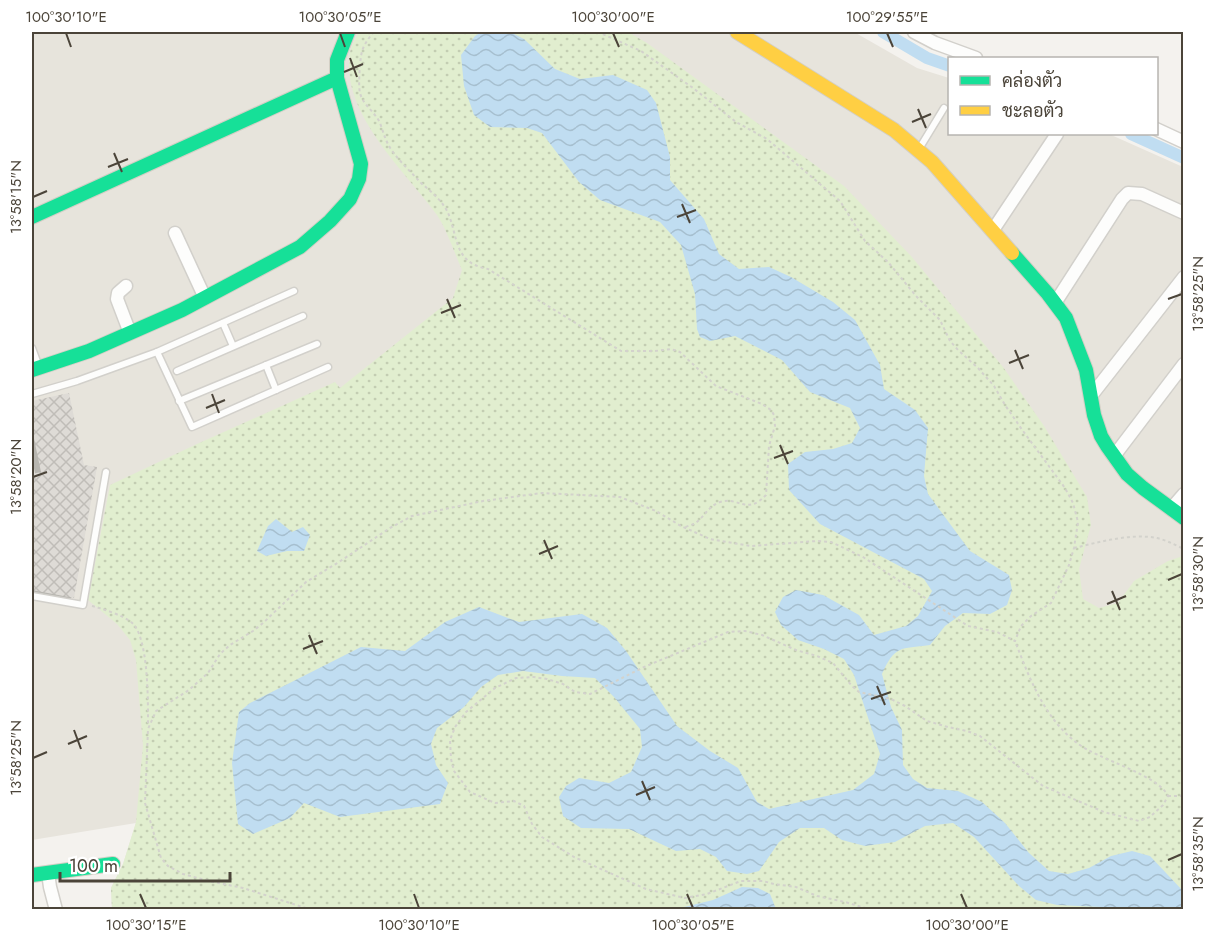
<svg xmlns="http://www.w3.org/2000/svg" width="1215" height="941" font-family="Jost,Sarabun,sans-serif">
<defs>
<pattern id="grass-dots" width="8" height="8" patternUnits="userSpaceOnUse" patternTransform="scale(1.5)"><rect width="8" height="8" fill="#e1eecf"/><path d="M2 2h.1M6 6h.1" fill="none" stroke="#c3cdb2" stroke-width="1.8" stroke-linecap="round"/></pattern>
<pattern id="water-waves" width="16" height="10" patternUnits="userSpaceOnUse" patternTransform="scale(1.5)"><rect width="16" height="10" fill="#c0ddf1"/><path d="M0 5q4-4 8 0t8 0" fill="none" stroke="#a6bfcf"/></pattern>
<pattern id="building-cross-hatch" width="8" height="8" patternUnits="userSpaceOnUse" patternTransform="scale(1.5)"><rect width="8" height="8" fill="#dedbd6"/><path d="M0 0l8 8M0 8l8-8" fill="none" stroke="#c0bdb8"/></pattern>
</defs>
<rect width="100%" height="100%" fill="#f4f2ee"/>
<path fill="#e7e4dc" d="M32 32H854L917 68 949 78 950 134H1109L1183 167V909H112L111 888 123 864 136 823 32 840Z"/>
<path fill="url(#grass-dots)" d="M359 32H628L647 43 844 186 911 256 1003 367 1044 426 1087 497 1091 525 1079 569 1083 599 1099 608 1118 603 1134 581 1168 561 1183 556V909H112L111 888 123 864 136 822 143 745 136 660 130 640 117 624 88 600 110 485 197 444 335 382 340 388 453 298 462 270C455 254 446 228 437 215 405 171 340 113 350 53 351 46 356 38 359 32Z"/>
<g fill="url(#water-waves)">
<path d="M482 32H510L524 39 555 69 580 79 613 75 647 90 656 103 670 157V180L704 219 719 254 739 269 769 267 791 277 833 302 855 320 880 365 884 389 915 410 928 428 924 476 928 494 970 551 1009 575 1012 590 1007 605 990 614 963 613 945 626 930 645C900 649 895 645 882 674L891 707 902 730 903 765 913 779 927 788 958 791 982 802 1005 823 1029 853 1049 871 1068 874 1089 868 1111 856 1132 851 1150 856 1183 891V909H1104L1102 907 1057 905 1036 900 1019 886 974 837 953 823 925 826 895 842 865 846 842 840 824 828H800L779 842 759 871 747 874 727 871 716 857 700 849 676 851 629 829 581 828 563 816 559 797 566 786 579 778 609 783 631 772 642 747 640 729 614 697 595 678 562 676 523 671 498 675 481 687 464 707 437 728 431 744 436 765 448 783 440 804 340 817 304 803 290 818 253 834 238 824 232 763 239 712 250 703 361 647 405 651 445 622 479 607 519 622 582 614 607 628 626 651 677 726 710 751 738 768 757 802 769 809 853 790 874 774 880 754 854 675 844 659 824 649 798 640 781 625 775 612 783 597 796 590 823 595 859 615 874 635 906 626 918 616 932 591 924 579 820 524 789 490 788 464 805 452 833 449 852 443 860 428 850 408 810 392 782 360 735 336 710 341 700 337 697 329 695 294 681 245 660 222 600 200 579 182 542 133 527 128 490 127 474 115 464 86 461 55 475 36Z"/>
<path d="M276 519 292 532 303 527 310 535 304 551H287L266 556 257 551 268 526Z"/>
<path d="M742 887 758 888 770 894 776 909H676L713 900Z"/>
</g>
<path fill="#0003" d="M68 395 72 597 67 603 32 596V475L35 474 32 457V402Z"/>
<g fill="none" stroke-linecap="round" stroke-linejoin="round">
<g stroke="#c0ddf1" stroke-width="12">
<path d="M883 32 927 58 950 66"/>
<path d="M1131 134 1184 158"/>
</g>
</g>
<path fill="url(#building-cross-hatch)" d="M69 393 84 465 97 467 74 598 32 590V474L41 472 32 429V401Z"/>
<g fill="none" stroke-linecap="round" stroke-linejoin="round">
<g stroke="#d2d0cb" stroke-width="9">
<g id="lane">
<path d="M919 149 944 108"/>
<path d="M223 323 233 346"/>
<path d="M32 348 39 367"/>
<path d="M157 352 192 427 328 367"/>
<path d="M266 365 276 390"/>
<path d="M177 371 303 316"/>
<path d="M32 394 77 381 157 352 294 291"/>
<path d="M179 401 317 344"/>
<path d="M32 596 83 605 106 472"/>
</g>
</g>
<g stroke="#d2d0cb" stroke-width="15">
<g id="street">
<path d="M914 32 935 43 976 58"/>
<path d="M1156 129 1184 142"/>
<path d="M993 230 1057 134"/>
<path d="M175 233 205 298"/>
<path d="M126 286 118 293 117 299 130 333"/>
<path d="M1055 303 1122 199 1128 193 1142 194 1184 213"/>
<path d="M1091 396 1184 277"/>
<path d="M1114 456 1184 364"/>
<path d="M1171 509 1184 494"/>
<path d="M48 873 50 887 56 910"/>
</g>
</g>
<g stroke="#d3cfc5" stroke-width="16">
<g id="fast">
<path d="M32 217 337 78"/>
<path d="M1012 253 1048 294 1066 318 1086 370 1094 415 1101 436 1107 446 1127 474 1143 488 1184 518"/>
<path d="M32 370 89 351 182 310 300 247 330 221 350 199 359 179 361 164 337 78V60L348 32"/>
<path d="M32 875 113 864"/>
</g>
</g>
<g stroke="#d3cfc5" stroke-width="16">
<path id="slow" d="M737 32 894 130 932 162 1012 253"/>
</g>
<g stroke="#d3d2cc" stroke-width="2" stroke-dasharray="3 3" stroke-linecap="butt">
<path d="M374 32C369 37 364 45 362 51 360 59 358 85 360 93 363 105 375 112 380 123 384 134 386 143 393 152 401 163 412 173 421 183 429 190 438 197 444 206 457 224 452 255 475 265 479 267 484 268 488 269L621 351H655L671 349 680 352 716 386 762 404 771 410 774 415 775 426 769 446 766 495C746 516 739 496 720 502 708 506 704 518 694 524 693 524 686 527 685 527"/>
<path d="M1074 548C1100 542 1130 533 1157 538 1166 540 1175 545 1184 549"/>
<path d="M92 606C101 608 124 616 131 622 149 635 148 704 148 726"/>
<path d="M1168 796H1184"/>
<path d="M312 910 243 888 209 881 183 874 168 866 161 858 145 803 148 729 156 711 189 690 208 673 220 654 230 645 253 631 263 623 306 582 339 562 390 528 412 516 483 501 542 493 620 497 656 511 681 526 710 539 751 546 817 541 831 542 863 557 968 626 997 632 1015 641 1021 626 1031 616 1051 603 1069 565 1074 548 1078 522 1073 503 1065 488 1023 431 1005 405 994 386 978 368 958 350 950 341 940 320 916 296 888 262 865 241 840 201 767 139 736 122 693 88 641 51 598 32"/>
<path d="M872 910 845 902 817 896 796 887 774 884 763 881H741L707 894 685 898 646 889 574 857 542 837 532 824 524 806 514 801 495 803 470 792 454 771 451 759 450 740 455 727 466 712 495 688 516 678 534 677 547 679 563 684 575 692 590 694 644 667 728 632 745 631 762 635 796 650 817 656 833 663 852 686 859 692 891 699 905 706 927 721 948 727 967 731 980 736 1043 786 1104 812 1139 821 1150 817 1163 805 1168 796C1159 775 1097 759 1077 743 1044 718 1029 677 1015 641"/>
</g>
<use href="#lane" stroke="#fdfdfc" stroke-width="6"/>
<use href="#street" stroke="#fdfdfc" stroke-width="12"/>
<use href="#fast" stroke="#16e098" stroke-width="14"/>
<use href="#slow" stroke="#ffcf43" stroke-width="14"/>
</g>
<path fill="none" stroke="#4b4439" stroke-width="2" d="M66 33 71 47M340 33 345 47M613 33 619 47M887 33 893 47M350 58 357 77M344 72 363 64M918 109 926 128M912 122 931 114M114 153 122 172M108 167 128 159M33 197 47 191M682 204 690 223M677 217 696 210M447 299 455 318M1168 299 1182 294M441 313 461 305M1015 350 1023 369M1009 363 1029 355M212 394 219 413M206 408 225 400M780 445 788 464M774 458 793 451M33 477 47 472M544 540 552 559M539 554 558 546M1168 580 1182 574M1112 591 1120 610M1107 604 1126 596M309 635 317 654M303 649 323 641M877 686 885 705M871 699 891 692M74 730 81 749M68 744 87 736M33 758 47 752M642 781 650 800M636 795 655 787M1168 860 1182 854M140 894 146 908M414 894 419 908M687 894 693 908M961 894 967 908"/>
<rect width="1215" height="941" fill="none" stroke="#ffffff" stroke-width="66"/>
<rect x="948" y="57" width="210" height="78" fill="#ffffff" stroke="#b7b4b0" stroke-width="1.5"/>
<rect x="960" y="76" width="30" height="9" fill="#16e098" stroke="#b7b4b0" stroke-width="1.5"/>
<text x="1002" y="87" font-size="18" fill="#4b4439">คล่องตัว</text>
<rect x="960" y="106" width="30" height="9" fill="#ffcf43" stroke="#b7b4b0" stroke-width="1.5"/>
<text x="1002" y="117" font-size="18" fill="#4b4439">ชะลอตัว</text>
<path d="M60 872v9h170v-9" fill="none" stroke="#4b4439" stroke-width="3"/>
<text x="69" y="872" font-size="18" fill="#4b4439" stroke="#ffffff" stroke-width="4.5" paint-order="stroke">100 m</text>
<rect x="33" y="33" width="1149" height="875" fill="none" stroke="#4b4439" stroke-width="2"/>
<g font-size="15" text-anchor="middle" fill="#4b4439">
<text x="66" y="22">100°30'10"E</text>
<text x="340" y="22">100°30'05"E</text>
<text x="613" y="22">100°30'00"E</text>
<text x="887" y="22">100°29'55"E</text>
<text transform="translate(16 197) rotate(-90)" y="5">13°58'15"N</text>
<text transform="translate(1198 294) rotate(-90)" y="5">13°58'25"N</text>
<text transform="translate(16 477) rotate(-90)" y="5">13°58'20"N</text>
<text transform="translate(1198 574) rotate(-90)" y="5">13°58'30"N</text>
<text transform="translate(16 758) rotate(-90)" y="5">13°58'25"N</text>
<text transform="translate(1198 854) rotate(-90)" y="5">13°58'35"N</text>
<text x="146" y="930">100°30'15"E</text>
<text x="419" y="930">100°30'10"E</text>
<text x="693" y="930">100°30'05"E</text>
<text x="967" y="930">100°30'00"E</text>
</g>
</svg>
